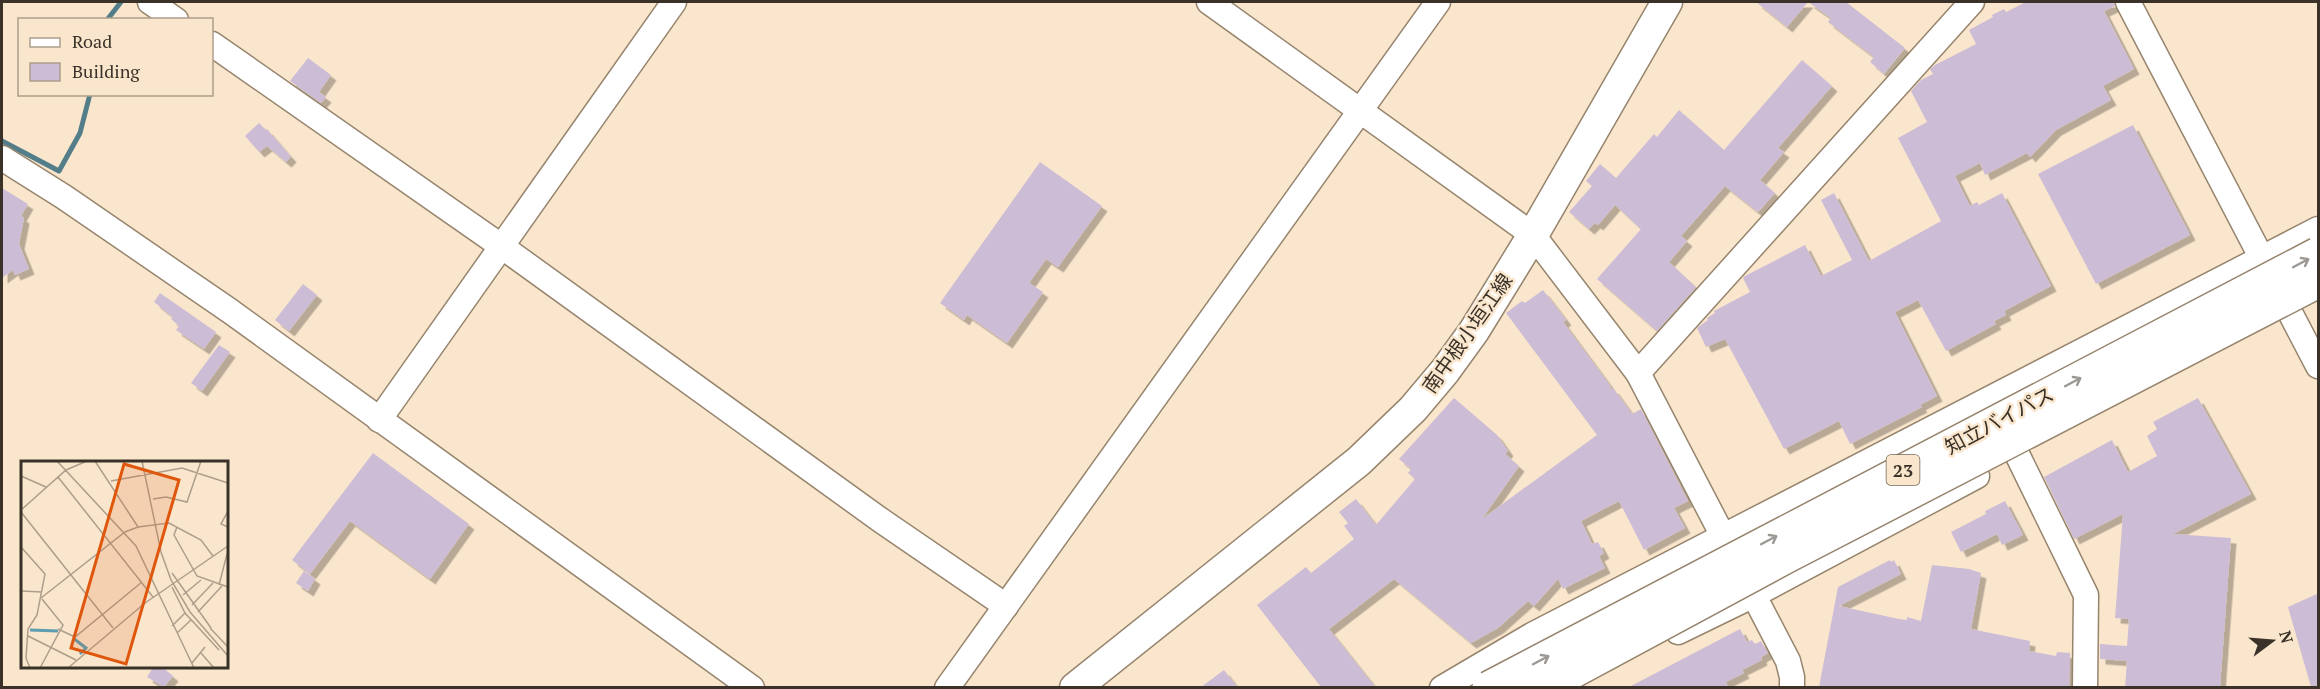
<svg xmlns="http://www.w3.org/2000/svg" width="2320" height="689" font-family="'PT Serif','Noto Sans JP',serif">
<defs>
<filter id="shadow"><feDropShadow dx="5.5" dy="5.5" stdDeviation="0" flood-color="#0004"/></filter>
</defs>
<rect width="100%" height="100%" fill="#fae6cd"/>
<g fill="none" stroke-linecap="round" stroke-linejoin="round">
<g stroke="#527d89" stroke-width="5">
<path d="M107 20 121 2"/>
<path d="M2 141 59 171 80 133 90 94"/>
</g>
</g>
<g fill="#cdbcd5" filter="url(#shadow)">
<path d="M1756 2H1808L1787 27Z"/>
<path d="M1808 2H1846L1905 48 1884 74 1870 62 1874 57 1828 22 1831 18Z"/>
<path d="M2026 2H2114L2115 6 2104 11 2134 69 2103 86 2111 100 2056 130 2030 157 2027 153 1985 175 1980 163 1955 176 1970 206 1977 202 1979 205 2002 193 2051 286 2004 311 2006 315 1994 321 1996 324 1946 351 1918 300 1895 312 1937 396 1920 405 1922 407 1850 444 1839 421 1784 449 1725 339 1706 347 1697 328 1708 320 1707 318 1715 313 1714 311 1750 292 1743 278 1745 276 1805 245 1821 276 1852 260 1821 200 1834 193 1869 261 1941 221 1898 138 1927 122 1911 91 1921 80 1933 74 1930 69 1935 65 1976 44 1969 30 1993 17 1992 15 2004 9 2006 12Z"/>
<path d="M308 58 331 75 319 92 326 97 321 103 290 81Z"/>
<path d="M1802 60 1832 86 1778 148 1784 152 1760 180 1775 193 1758 212 1725 186 1681 236 1687 241 1669 262 1696 287 1657 331 1597 279 1641 229 1615 205 1598 225 1595 223 1589 229 1569 212 1592 186 1586 181 1600 164 1616 178 1654 134 1657 137 1679 110 1724 150Z"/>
<path d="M259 123 266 130 267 129 291 157 286 162 267 146 259 152 245 136Z"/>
<path d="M2133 125 2190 235 2096 284 2038 174Z"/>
<path d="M1040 162 1102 206 1058 267 1046 259 1029 283 1043 292 1007 343 967 315 964 320 940 303Z"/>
<path d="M2 188 28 204 21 216 24 218 19 244 29 269 15 275 13 270 2 278Z"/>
<path d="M303 284 317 295 289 331 275 320Z"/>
<path d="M1543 290 1566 320 1563 322 1611 387 1608 391 1613 388 1632 414 1641 409 1688 501 1674 508 1685 528 1644 550 1619 501 1581 521 1592 544 1598 542 1604 553 1599 556 1605 568 1563 589 1558 579 1534 606 1528 601 1498 628 1471 643 1394 579 1329 629 1375 687H1321L1257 605 1306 567 1311 573 1354 539 1344 526 1348 523 1339 512 1356 499 1376 525 1415 479 1408 473 1411 469 1399 459 1454 398 1497 435 1508 451 1505 454 1519 466 1482 519 1597 435 1506 313 1522 301 1525 303Z"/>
<path d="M160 293 216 332 204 349 176 330 179 326 171 319 173 317 154 302Z"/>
<path d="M219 345 230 352 202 391 191 383Z"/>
<path d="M2198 398 2251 494 2173 534 2231 538 2220 687H2125L2127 661 2100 659V644L2127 646 2129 619 2115 618 2123 514 2074 539 2044 477 2112 440 2128 472 2157 456 2147 436 2157 429 2153 422Z"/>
<path d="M373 453 469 524 430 579 350 521 310 574 292 560Z"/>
<path d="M2005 501 2023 535 2002 545 1997 534 1961 552 1951 532 1986 514 1985 511Z"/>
<path d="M1890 560 1891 562 1894 560 1901 574 1839 606 1899 619 1907 620V617L1921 621 1932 565 1969 569 1981 573 1971 629 2030 641 2029 651 2056 656 2057 652 2070 653 2069 687H1819L1838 587Z"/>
<path d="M304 571 315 579 308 591 296 583Z"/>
<path d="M2319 593V687H2311L2288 607Z"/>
<path d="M1740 629 1747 642 1752 640 1755 644 1761 641 1768 653 1761 657 1762 660 1742 670 1744 673 1726 682 1728 687H1629Z"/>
<path d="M154 666H161L173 676 164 687 147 677Z"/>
<path d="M1224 670 1237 687H1201Z"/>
</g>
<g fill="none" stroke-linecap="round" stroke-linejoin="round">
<g stroke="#96846d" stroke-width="27">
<g id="minor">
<path d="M150 2 176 20"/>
<path d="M1209 2 1533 235 1638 373 1788 661 1792 677V688"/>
<path d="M2128 2 2318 366"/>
<path d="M212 44 501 246 879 519 1006 606"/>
<path d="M2 158 64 197 230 311 752 688"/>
<path d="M1638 373 1972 2"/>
<path d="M379 420 674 2"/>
<path d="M2017 454 2086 595 2085 688"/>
<path d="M1678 632 1754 595 1977 476"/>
<path d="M947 688 1438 2"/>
<path d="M1442 688 1532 635 2318 229"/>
</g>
</g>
<g stroke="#96846d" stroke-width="33">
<path id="major" d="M1075 688 1359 461 1413 409 1445 371 1474 331 1533 235 1667 2"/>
</g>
<use href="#minor" stroke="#fff" stroke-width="24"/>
<use href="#major" stroke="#fff" stroke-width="30"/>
<g stroke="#96846d" stroke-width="36" stroke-linecap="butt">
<g id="highway-bridge">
<path d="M1489 688 2318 254"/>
<path d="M1542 688 1787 556 2318 281"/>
</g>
</g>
<use href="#highway-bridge" stroke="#fff" stroke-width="33"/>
</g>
<defs><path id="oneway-shaft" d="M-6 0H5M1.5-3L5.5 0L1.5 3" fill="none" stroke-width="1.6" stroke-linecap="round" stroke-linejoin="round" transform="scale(1.5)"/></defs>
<g stroke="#9c9894">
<use href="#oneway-shaft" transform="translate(2301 263) rotate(-28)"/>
<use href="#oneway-shaft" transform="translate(2073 382) rotate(-28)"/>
<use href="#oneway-shaft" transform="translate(1769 540) rotate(-28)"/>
<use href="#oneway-shaft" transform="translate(1541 660) rotate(-28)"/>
</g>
<g text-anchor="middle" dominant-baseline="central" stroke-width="5" stroke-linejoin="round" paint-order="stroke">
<rect fill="#fae6cd" stroke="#74685a" stroke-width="1.5" x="1886.5" y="455" width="33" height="30" rx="4.5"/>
<g font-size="18" font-weight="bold" fill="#3a3228">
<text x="1903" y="470">23</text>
</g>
<g font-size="20" fill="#3a3228" stroke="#fae6cd">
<text transform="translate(1467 333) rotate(-55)">南中根小垣江線</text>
<text transform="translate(1999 420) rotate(-28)">知立バイパス</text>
</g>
</g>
<g transform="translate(21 461)">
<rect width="207" height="207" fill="#fae6cd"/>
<path fill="none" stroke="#5d9db2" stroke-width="3" d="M9 169 37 170M52 177 65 187 59 193"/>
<path fill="none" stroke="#ad9e8b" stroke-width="1.5" d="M36 0 115 85 173 207M74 0 117 66M121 0 140 91 150 119 169 151 207 195M0 15 25 26M37 16 132 136M90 20 161 7 207 22M132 38 145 36 166 41 180 0M0 49 45 9 66 0M207 50 200 63 207 66M0 51 92 167M156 66 153 74 176 115 207 126M0 86 24 113 16 154 7 168 5 197 9 207M151 112 190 167M198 124 206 93M151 126 164 152 198 189M0 130 21 131M162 134 180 119M20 137 104 71 117 66 148 62 180 79 192 95M171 144 192 122M177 151 201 125M151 165 164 152M189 167 207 186M37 168 54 176 121 121M156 172 170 159M7 175 55 199M180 192 193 207M171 202 184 186M19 207 42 164 21 138M47 207 124 142 207 85"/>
<path fill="#df570d" fill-opacity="0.15" stroke="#df570d" stroke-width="3" d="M103 3 158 19 105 203 50 187Z"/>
<rect width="207" height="207" fill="none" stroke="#3a3228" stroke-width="3"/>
</g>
<rect width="2320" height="689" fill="none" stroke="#3a3228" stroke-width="6"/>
<rect x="18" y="18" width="195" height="78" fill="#fae6cd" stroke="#ad9e8b" stroke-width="1.5"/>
<rect x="30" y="38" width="30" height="9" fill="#ffffff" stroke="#ad9e8b" stroke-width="1.5"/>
<text x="72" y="48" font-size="18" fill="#3a3228">Road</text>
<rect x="30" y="63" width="30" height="18" fill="#cdbcd5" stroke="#ad9e8b" stroke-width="1.5"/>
<text x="72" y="78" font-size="18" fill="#3a3228">Building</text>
<g transform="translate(2272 641) rotate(74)" stroke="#fae6cd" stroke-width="4.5" paint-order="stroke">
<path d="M0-4.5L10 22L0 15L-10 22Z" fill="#3a3228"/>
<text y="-9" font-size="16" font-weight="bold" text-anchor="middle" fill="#3a3228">N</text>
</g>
</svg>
